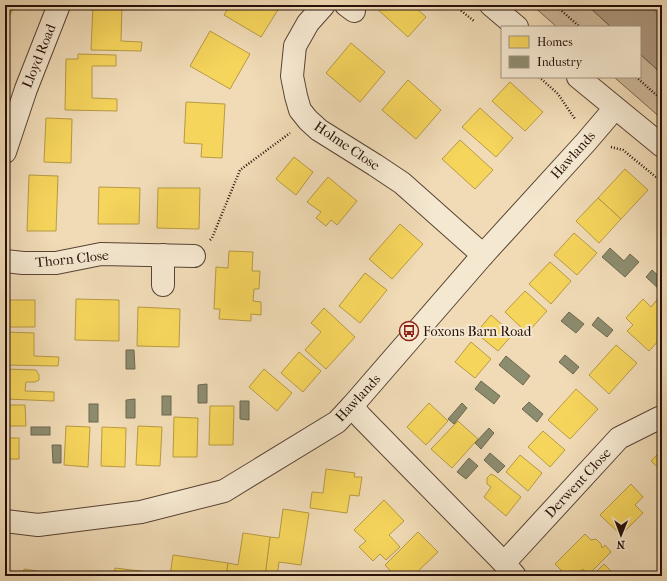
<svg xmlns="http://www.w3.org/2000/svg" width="667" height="581" font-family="'IM FELL French Canon',serif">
<rect width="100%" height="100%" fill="#f0dbb6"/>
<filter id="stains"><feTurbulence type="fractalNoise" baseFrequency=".005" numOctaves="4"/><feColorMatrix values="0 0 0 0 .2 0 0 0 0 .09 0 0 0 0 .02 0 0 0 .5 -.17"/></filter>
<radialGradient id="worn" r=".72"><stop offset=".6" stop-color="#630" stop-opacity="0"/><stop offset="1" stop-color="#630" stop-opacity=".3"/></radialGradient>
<g fill="#cdb899" stroke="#796451">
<path d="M532 5H587L611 27H557Z"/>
<path d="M640 54 662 74V119L614 77H640Z"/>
</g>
<path fill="#ab967b" stroke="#75604d" d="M587 5H649L662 17V74L640 54V27H611Z"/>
<g fill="#f6d55c" stroke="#b79a43">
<path d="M5 5H15L10 15 5 13Z"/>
<path d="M93 5H122L121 41 142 42 141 51 91 50Z"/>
<path d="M230 5H281L261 37 224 15Z"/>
<path d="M377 5H413L426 17 408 37 375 7Z"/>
<path d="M5 20 10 22 5 33Z"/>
<path d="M210 31 250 54 230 89 190 66Z"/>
<path d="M351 43 385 72 360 102 326 73Z"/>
<path d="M78 54 116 55V66H92V98L117 99V111L65 110 66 59H78Z"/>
<path d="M408 80 441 110 416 139 382 110Z"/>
<path d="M510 82 543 112 525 131 492 101Z"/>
<path d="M186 102 225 104 222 158 201 157 202 144 184 143Z"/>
<path d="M480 108 513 138 496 157 462 127Z"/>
<path d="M46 118 72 119 71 163 44 162Z"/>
<path d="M460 140 493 170 475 189 442 159Z"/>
<path d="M294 157 313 172 296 195 276 179Z"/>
<path d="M625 169 648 190 621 219 598 198Z"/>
<path d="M29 175 58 176 56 231H27Z"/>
<path d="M328 177 357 201 337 225 331 220 326 226 316 218 321 212 307 202Z"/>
<path d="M99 187 140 188 139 224H98Z"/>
<path d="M158 188H200L199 229 157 228Z"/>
<path d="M598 198 621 219 599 243 576 221Z"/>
<path d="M400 224 423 244 392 279 369 259Z"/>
<path d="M574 233 597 253 577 275 554 255Z"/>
<path d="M229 251 253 252 252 271H260L259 289H254L253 301 261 302V315L251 314V321L219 319 220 309H214L216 267 228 268Z"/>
<path d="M550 262 571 281 551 304 529 284Z"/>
<path d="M365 273 387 290 360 323 339 306Z"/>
<path d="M525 291 547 311 527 333 505 312Z"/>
<path d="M661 295 662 337 649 351 627 331 633 325 626 318 643 299 651 307Z"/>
<path d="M76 299 119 300V341L75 340Z"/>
<path d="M7 300H35V327H6Z"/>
<path d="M138 307 180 309 179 347 137 346Z"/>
<path d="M324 308 355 337 326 369 305 350 321 332 311 323Z"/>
<path d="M491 315 513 334 498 351 476 333Z"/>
<path d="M5 332 34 333V356L59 357 58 366 5 365Z"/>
<path d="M471 342 491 359 475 378 455 362Z"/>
<path d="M616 345 637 363 609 394 589 375Z"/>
<path d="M299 352 321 371 303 392 281 373Z"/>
<path d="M5 369 36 370 39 375V380L35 382H26L25 391 54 392V401L6 399 7 391H5Z"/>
<path d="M264 369 292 393 277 411 249 387Z"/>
<path d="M576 389 598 409 570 439 548 420Z"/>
<path d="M429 403 448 421 426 445 407 427Z"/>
<path d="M5 405H25L26 426H5Z"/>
<path d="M210 406H234L233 445H209Z"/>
<path d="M174 417 198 418 197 457H173Z"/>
<path d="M458 421 478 439 452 468 431 449Z"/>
<path d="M66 426 90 427 88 467 64 465Z"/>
<path d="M138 426 162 427 160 466 136 465Z"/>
<path d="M102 427 126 428 125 467 101 466Z"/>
<path d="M543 431 565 450 550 467 528 447Z"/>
<rect x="5" y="438" width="14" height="21"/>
<path d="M662 450V471L651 461Z"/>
<path d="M520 455 542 473 528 491 506 472Z"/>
<path d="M326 469 355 473 354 477H362L359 496 350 495 347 513 310 508 312 492 323 493Z"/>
<path d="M491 474 495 476 521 497 506 516 484 497 491 487 487 484V478Z"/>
<path d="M631 484 643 497 635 505 643 513 621 535 600 515Z"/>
<path d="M384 500 404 521 389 535 400 547 386 560 380 554 373 561 359 547 366 541 354 530Z"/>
<path d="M283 509 309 513 301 565 279 562 277 576 265 575 270 537 279 538Z"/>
<path d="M418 532 438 552 413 576H395L385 565Z"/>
<path d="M243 533 270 537 265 576H226L228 563 238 565Z"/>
<path d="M585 534 591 540 596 539 601 544 602 548 605 545 611 552 588 575 583 569 576 576H567L555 564Z"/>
<path d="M173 555 228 563 226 576H170Z"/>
<path d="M604 564 616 576H592Z"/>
<path d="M115 568 166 574V576H114Z"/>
<path d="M24 569 49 573V576H23Z"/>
<path d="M55 571 80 576H54Z"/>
</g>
<g fill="#8c8c6e" stroke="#6d6750">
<path d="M610 248 624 261 630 254 639 262 625 277 602 257Z"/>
<path d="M652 270 662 279V288L660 290 646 277Z"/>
<path d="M569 312 584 324 576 333 561 321Z"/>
<path d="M598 317 613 330 607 337 592 325Z"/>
<path d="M126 350H134L135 369H126Z"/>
<path d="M565 355 579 367 573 374 559 362Z"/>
<path d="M506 356 530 376 523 385 499 365Z"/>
<path d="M481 381 500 396 494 404 475 389Z"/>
<path d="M207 384V403H198V385Z"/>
<rect x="162" y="396" width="9" height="19"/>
<path d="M135 399V418H126V400Z"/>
<path d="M240 401H249V420L240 419Z"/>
<path d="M529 402 543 414 537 422 522 409Z"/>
<path d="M462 403 467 408 454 424 448 419Z"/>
<rect x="89" y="404" width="9" height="18"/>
<rect x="31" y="427" width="19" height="8"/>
<path d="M489 428 494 433 481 449 475 443Z"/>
<path d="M52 445H61V463H53Z"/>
<path d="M490 453 505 466 498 473 484 460Z"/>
<path d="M469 458 478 466 466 479 457 472Z"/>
</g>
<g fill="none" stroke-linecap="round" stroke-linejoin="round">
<g stroke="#584334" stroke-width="24">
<g id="street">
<path d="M324 5 308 23 295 46 292 76 296 96 300 110 308 120 319 130 375 165 402 183 483 255"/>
<path d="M346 5 354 11"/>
<path d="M491 5 517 27"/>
<path d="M578 77 662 146"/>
<path d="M5 152 26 89 59 5"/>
<path d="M5 261 23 263H56L101 254 194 256"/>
<path d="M163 285V255"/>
<path d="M352 406 361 417 504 563 515 576"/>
<path d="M5 521 38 525 141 512 224 491 337 422 352 406 483 255 586 142 615 108"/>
<path d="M504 563 619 438 659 418H662"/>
</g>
</g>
<g stroke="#251009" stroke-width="2.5" stroke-dasharray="1 2" stroke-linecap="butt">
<path d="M454 5 474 21"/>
<path d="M555 5 580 27"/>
<path d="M657 5 662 10"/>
<path d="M539 77 558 94 575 119"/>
<path d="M636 77 662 100"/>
<path d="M611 147 623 150 662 182"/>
<path d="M210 240 212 238 240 170 290 133"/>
</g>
<use href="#street" stroke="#f5e8d0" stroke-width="22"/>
</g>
<defs>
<g id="bus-ring" transform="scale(1)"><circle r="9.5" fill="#f5e8d0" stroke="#8f2418" stroke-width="1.5"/><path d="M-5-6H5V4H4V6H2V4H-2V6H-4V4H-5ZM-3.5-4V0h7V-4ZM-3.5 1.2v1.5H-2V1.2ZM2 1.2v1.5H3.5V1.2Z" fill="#8f2418"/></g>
</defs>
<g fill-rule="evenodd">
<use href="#bus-ring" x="409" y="331"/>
</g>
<g text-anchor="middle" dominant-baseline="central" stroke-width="4" stroke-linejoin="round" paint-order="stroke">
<g font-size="14" fill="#251009" stroke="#f5e8d0">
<text transform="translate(39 56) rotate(-68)">Lloyd Road</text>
<text transform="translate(347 146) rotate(34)">Holme Close</text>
<text transform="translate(573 155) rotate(-48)">Hawlands</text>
<text transform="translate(72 259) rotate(-6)">Thorn Close</text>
<text transform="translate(358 398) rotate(-47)">Hawlands</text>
<text transform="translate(578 483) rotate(-47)">Derwent Close</text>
</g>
<g font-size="14" fill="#251009" stroke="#f5e8d0" text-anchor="start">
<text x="423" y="331">Foxons Barn Road</text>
</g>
</g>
<rect width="667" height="581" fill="none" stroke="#f0dbb6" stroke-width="20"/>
<rect x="6" y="6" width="655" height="569" fill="none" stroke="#251009" stroke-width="2"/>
<rect x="10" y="10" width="647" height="561" fill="none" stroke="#251009"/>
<rect x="501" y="26" width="140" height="52" fill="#f5e8d0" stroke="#a29280"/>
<rect x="509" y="36" width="20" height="12" fill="#f6d55c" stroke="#a29280"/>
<text x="537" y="46" font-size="12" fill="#251009">Homes</text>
<rect x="509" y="56" width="20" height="12" fill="#8c8c6e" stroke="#a29280"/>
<text x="537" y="66" font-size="12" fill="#251009">Industry</text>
<g transform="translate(621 535) rotate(181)" stroke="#f5e8d0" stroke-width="3" paint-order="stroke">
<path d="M0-3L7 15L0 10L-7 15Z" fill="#251009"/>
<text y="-6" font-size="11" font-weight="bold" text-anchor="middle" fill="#251009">N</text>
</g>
<rect width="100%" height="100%" filter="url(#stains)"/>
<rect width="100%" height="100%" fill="url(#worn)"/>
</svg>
